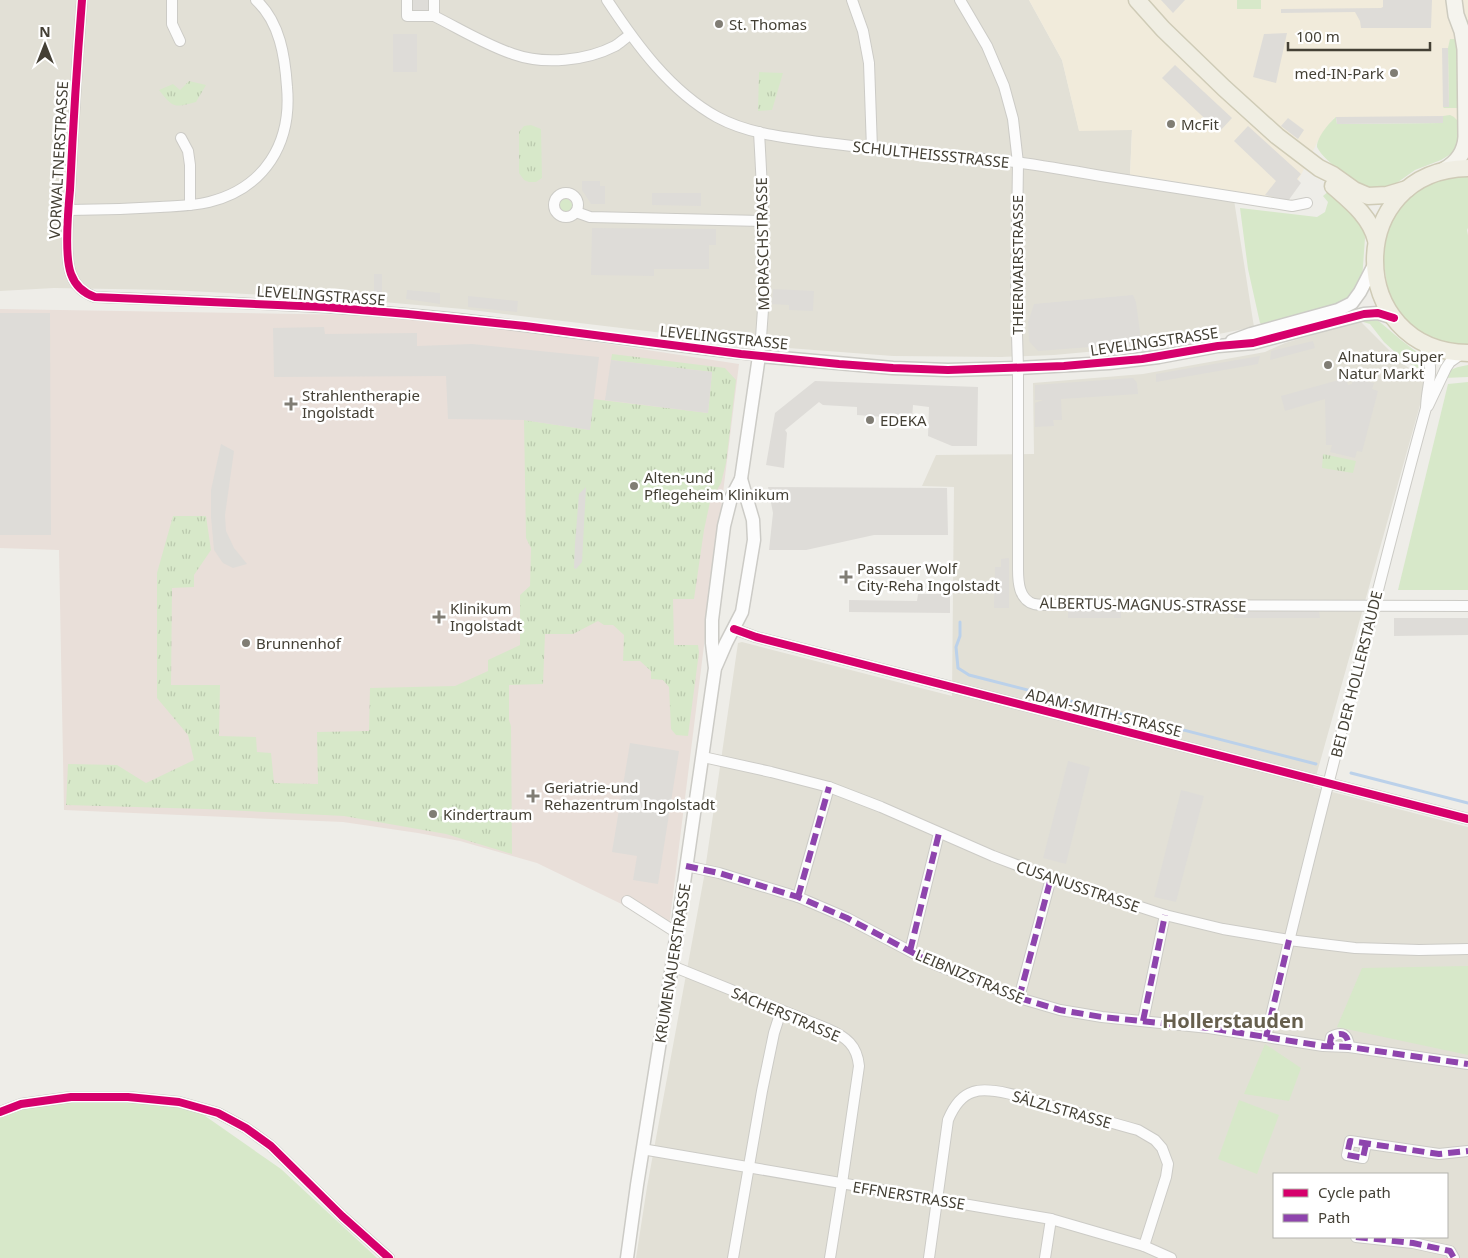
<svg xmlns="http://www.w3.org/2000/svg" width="1468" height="1258" font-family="'Noto Sans',sans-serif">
<defs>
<pattern id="park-tufts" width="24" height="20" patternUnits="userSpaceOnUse" patternTransform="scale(1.25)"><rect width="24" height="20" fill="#d7e8c9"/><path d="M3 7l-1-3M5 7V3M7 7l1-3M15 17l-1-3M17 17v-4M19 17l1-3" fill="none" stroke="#bac8ad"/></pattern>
</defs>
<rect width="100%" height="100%" fill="#eeede8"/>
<g fill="#e2e0d6" fill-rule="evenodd">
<path d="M0 0H1029L1062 60 1079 130 1132 129 1130 175 1132 184 1234 200 1254 327 1163 345 1054 355 1001 357 893 356 788 348 463 309 360 300 170 290 54 288 0 291Z"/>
<path d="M1360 321 1403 364 1427 380 1313 787 1468 827V1258H636L647 1187 704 877 738 643 742 642 952 696 954 487 922 486 936 455 1034 454 1033 383 1143 374 1265 352 1285 343ZM1274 1174H1447V1237H1274Z"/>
</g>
<path fill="#f1ebdb" d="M1029 0H1468V122L1334 118 1318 141 1288 201 1153 178 1130 176 1132 130 1079 131 1062 60Z"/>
<path fill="#e9dfd9" d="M0 309 425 316 739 364 669 927 537 863 460 841 418 833 343 822 64 810 59 550 0 548Z"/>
<g fill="#d7e8c9">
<rect x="1237" y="0" width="24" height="9"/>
<path d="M1450 39H1458L1461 108H1444L1443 107 1449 106 1448 48Z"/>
<path d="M1450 115 1454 117 1459 122 1461 135 1454 152 1441 160 1415 170 1391 187 1369 190C1355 181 1324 162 1317 147 1317 137 1329 123 1336 117L1337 124 1443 123V116Z"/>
<path d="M1468 174V228L1467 230 1468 235V347L1435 342 1409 326 1390 303 1381 245 1399 205 1431 181Z"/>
<path d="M1330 190 1364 226 1365 238 1362 280 1346 302 1266 327 1260 323 1248 269 1240 208 1317 217 1325 212 1328 202 1323 196Z"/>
<path d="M566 198 570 201 575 208 571 212 563 211 559 208V201L561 199Z"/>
<path d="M1364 320H1377L1381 323 1401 340 1418 353 1425 362 1427 373 1412 365 1396 353 1384 342 1370 324 1360 321Z"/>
<path d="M1468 365V377L1444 378C1449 368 1458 367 1468 365Z"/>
<path d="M1468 382V590H1398L1448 384Z"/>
<path d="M1468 966V1055L1337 1027 1362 968Z"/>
<path d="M1265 1044 1301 1068 1289 1101 1244 1094Z"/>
<path d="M1239 1100 1279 1115 1257 1174 1218 1159Z"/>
<path d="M98 1101 154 1102 198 1111 281 1169 377 1258H0V1115L48 1103Z"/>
</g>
<g fill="url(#park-tufts)">
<path d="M759 72 783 73 772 110 758 111Z"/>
<path d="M189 81 206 85 196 102C174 108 173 108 159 90L173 84 180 90Z"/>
<path d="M531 125 541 129 542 178 536 182H529L524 180 519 173V132L524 126Z"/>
<path d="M612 354 725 368 736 380 726 463 721 483 710 502 704 530 694 599H673L674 645H698L699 652 688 736 676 735 671 729 669 687 663 680 651 679V671L640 661H623L624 635 613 625H604L598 621 573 634H545L543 684 509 685V720L511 726 512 854 446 834 344 816 204 809 66 805 68 764 117 765 146 783 194 760 188 735 157 698V573L173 516H206L211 550 194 575V587L172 588 171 685H220L219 736 256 737 257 752 271 753 274 783 318 784 317 732 369 731 370 688 455 686 488 671V660L520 645V595L530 586 531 548 526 538 524 420 590 430 593 399 708 413 712 372 611 360Z"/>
<path d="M1323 454 1356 461 1353 473 1322 468Z"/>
</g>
<g fill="#dedcd8">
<path d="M411 0H429V10L428 11H412Z"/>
<path d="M1161 0H1185L1173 13Z"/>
<path d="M1383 0H1432L1431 28H1361L1360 21 1355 12 1281 13V9L1381 8 1383 7Z"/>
<path d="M1287 33 1276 83 1253 77 1264 34Z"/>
<rect x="393" y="34" width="24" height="38"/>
<path d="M1442 48H1448L1449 107H1443Z"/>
<path d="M1175 65 1232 118 1219 132 1162 78Z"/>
<path d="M1443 116V123L1337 124 1336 117Z"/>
<path d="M1288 118 1304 130 1298 139 1281 126Z"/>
<path d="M1248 126 1301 174 1297 179 1301 183 1288 201 1265 195 1276 181 1234 141Z"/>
<path d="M582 181H600V186H605V204H591L582 190Z"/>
<path d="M652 193H701V206L652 205Z"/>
<path d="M592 228 716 229V245H709V269H654V276L591 275Z"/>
<path d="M374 274H382V295L374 294Z"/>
<path d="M773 289 814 291 813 311 789 310V305L772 304Z"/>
<path d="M407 290 440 293V304L406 299Z"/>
<path d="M1133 295 1136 302 1141 339 1129 344 1038 351 1029 341 1028 322 1034 304Z"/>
<path d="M468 296 518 301 517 312 468 307Z"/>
<path d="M0 313H50L51 535H0Z"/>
<path d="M324 327 325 334 417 333V346L472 344 599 357 590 430 524 420 448 419 446 376 274 377 273 328Z"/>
<path d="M1313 341 1315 348 1270 360 1271 351Z"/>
<path d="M1260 356 1258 364 1156 382V374Z"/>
<path d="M611 360 712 372 708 413 605 400Z"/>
<path d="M1133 378 1137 383 1138 394 1061 399 1062 420H1053L1054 426 1035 427V403L1043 400H1035V385Z"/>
<path d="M1346 378 1348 385 1352 384 1353 378 1374 383 1372 389 1378 391 1362 452 1357 451 1355 458 1330 452 1332 445H1326L1325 399 1285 411 1281 396Z"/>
<path d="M815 381 978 387 977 446H952L928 436 929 407 913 405 912 419 857 415V407L823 405 819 402 785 430 787 433 784 468 766 465 775 413Z"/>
<path d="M221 444 234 451 225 515 226 531 234 548 247 564 233 568 223 563 214 550 211 517V490Z"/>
<path d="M586 487 582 562 576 569 574 568 575 544 579 494Z"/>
<path d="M768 487 947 488 948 535H874L806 550H769L773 513Z"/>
<path d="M1009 558V608H994L995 567H1001V559Z"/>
<path d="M918 594H950V613L849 612V600L917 601Z"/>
<rect x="1068" y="611" width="53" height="7"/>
<path d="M1319 611 1320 618H1234V612Z"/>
<path d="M1394 618H1468V635L1394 636Z"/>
<path d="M630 743 679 751 658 884 633 880 637 856 612 852Z"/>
<path d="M1068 761 1090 767 1066 864 1043 858Z"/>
<path d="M1181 790 1204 796 1176 902 1154 897Z"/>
</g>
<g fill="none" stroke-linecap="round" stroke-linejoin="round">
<g stroke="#bbd1ea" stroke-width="3">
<path d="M960 622V636L956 647 958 668 969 675 1316 764"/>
<path d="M1351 773 1468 803"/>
</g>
<g stroke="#cccbc6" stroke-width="12">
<g id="minor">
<path d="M82 0C77 63 73 127 70 190 68 211 64 255 71 274 75 285 83 293 95 297 217 302 340 306 462 319 561 330 659 346 759 356 768 283 763 205 759 132"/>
<path d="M172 0V24L180 41"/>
<path d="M407 0V16H434V0"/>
<path d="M607 0C636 44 670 91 717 117 750 135 791 138 827 143 890 151 952 156 1015 162 1044 166 1073 171 1101 176 1165 186 1228 196 1292 206L1307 203"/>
<path d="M852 0 863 31 869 63 872 149"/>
<path d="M960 0 987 46 1004 86 1013 119 1018 163 1016 301 1018 368V569C1018 582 1019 600 1034 604 1040 605 1046 605 1051 605L1468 606"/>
<path d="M434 16C460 29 486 45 513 54 544 65 586 61 615 46 620 43 625 38 630 35"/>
<path d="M181 138 188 151 190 165V205"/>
<circle cx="566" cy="205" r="12"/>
<path d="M69 210C99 210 130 209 160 207 177 206 193 206 209 202 265 188 292 143 287 87 285 57 280 22 256 0"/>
<path d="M576 212 590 217 762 221"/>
<path d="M1428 406 1446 368 1450 362 1463 353"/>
<path d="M734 629 756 637 1468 819"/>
<path d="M703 757 771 772 829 787 881 807 993 856 1051 878 1165 915 1223 929 1289 940 1355 948 1419 950 1468 949"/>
<path d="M686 866 719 873 798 897 847 918 934 964 1019 998 1060 1010 1102 1017 1209 1028 1323 1046 1349 1047 1468 1064"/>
<path d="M798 897 829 787"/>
<path d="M627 901 677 933"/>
<path d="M910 951 939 833"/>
<path d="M672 966 828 1029C846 1037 857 1045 859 1066L842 1183 830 1258"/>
<path d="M1019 998 1051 878"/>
<path d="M1143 1021 1165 915"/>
<path d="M1266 1037C1296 910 1328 783 1361 657 1382 574 1403 491 1426 408 1427 379 1437 372 1422 341"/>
<path d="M1332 1046 1330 1042 1331 1037C1342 1031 1348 1034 1349 1047"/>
<path d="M0 1112 21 1104 71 1097H128L179 1102 218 1113 246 1128 271 1146 342 1216 389 1258"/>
<path d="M1366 1144 1363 1158 1347 1155 1350 1141 1439 1154 1468 1151"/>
<path d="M642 1149 1051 1219 1144 1246 1171 1258"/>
<path d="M1356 1237 1413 1243 1450 1251 1454 1258"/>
<path d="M733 1258 762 1091 774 1033 781 1011"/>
<path d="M929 1258 948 1120C953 1108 960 1096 973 1092 992 1085 1039 1102 1059 1108 1086 1115 1112 1123 1138 1130L1155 1140 1162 1148 1168 1164 1166 1177 1144 1246"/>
<path d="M1045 1258 1051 1219"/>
</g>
</g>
<g stroke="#cccbc6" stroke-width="15">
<g id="tertiary">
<path d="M1232 341 1251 334 1338 310 1352 303 1360 292 1374 265"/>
<path d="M716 666 726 643 742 612 754 540 753 520 741 479"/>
<path d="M627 1258 637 1185 672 966 715 668 712 643V620L724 526 731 498 741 479 759 356 893 368 948 370 1018 368 1109 363 1159 357 1218 346 1253 343 1364 314 1378 313 1394 318"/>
</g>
</g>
<g stroke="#cdcbbf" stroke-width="18">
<path id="secondary" d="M1444 170C1457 163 1465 152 1466 137L1465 49 1462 31 1456 15 1454 0"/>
</g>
<g stroke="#cfcbb6" stroke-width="19">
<g id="primary">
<path d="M1137 0 1163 29 1224 88 1277 136 1319 168 1333 175 1354 190 1368 196 1387 195 1407 189"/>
<path d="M1468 168C1344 170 1344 351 1468 353"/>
<path d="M1333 186C1350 201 1370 216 1376 240"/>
</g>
</g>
<use href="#minor" stroke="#fcfcfc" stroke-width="10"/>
<use href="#tertiary" stroke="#fcfcfc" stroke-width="12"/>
<use href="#secondary" stroke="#f5f4ee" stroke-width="15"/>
<use href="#primary" stroke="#f0eee3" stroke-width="16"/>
<g stroke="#8e44ad" stroke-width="6" stroke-dasharray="12 6" stroke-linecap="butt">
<path d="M686 866 719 873 798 897 847 918 934 964 1019 998 1060 1010 1102 1017 1209 1028 1323 1046 1349 1047 1468 1064"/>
<path d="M798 897 829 787"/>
<path d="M910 951 939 833"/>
<path d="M1019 998 1051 878"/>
<path d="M1143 1021 1165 915"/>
<path d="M1266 1037 1289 940"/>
<path d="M1332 1046 1330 1042 1331 1037C1342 1031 1348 1034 1349 1047"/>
<path d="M1366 1144 1363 1158 1347 1155 1350 1141 1439 1154 1468 1151"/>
<path d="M1356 1237 1413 1243 1450 1251 1454 1258"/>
</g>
<g stroke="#fff" stroke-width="11">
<g id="cycleway">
<path d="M82 0C77 63 73 127 70 190 68 211 64 255 71 274 75 285 83 293 95 297L325 307 408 314 525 326 741 354 839 364 893 368 948 370 1064 366 1142 359 1218 346 1253 343 1364 314 1378 313 1394 318"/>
<path d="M734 629 756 637 1468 819"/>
<path d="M0 1112 21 1104 71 1097H128L179 1102 218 1113 246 1128 271 1146 342 1216 389 1258"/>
</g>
</g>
<use href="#cycleway" stroke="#d6006c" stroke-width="8"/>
</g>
<g fill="#807d74" stroke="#fff" stroke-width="2">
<circle cx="719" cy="24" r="5"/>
<circle cx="1394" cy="73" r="5"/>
<circle cx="1171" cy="124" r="5"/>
<circle cx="1328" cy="365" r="5"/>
<path d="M288.5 396.5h5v5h5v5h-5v5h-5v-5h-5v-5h5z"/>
<circle cx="870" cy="420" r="5"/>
<circle cx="634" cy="486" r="5"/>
<path d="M843.5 569.5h5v5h5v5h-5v5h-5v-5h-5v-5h5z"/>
<path d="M436.5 609.5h5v5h5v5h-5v5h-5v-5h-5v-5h5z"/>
<circle cx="246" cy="643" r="5"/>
<path d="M530.5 788.5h5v5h5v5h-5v5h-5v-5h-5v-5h5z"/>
<circle cx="433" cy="814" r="5"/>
</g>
<g text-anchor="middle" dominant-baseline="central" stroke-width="5" stroke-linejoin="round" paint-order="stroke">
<g font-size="15" fill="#444035" stroke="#fff" text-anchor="start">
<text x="729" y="24">St. Thomas</text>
<text x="1384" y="73" text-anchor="end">med-IN-Park</text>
<text x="1181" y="124">McFit</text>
<text x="1338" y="356">Alnatura Super<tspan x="1338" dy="17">Natur Markt</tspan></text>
<text x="302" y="395">Strahlentherapie<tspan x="302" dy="17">Ingolstadt</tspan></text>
<text x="880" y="420">EDEKA</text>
<text x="644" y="477">Alten-und<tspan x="644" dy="17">Pflegeheim Klinikum</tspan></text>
<text x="857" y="568">Passauer Wolf<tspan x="857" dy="17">City-Reha Ingolstadt</tspan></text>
<text x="450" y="608">Klinikum<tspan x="450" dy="17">Ingolstadt</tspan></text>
<text x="256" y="643">Brunnenhof</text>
<text x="544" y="787">Geriatrie-und<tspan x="544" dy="17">Rehazentrum Ingolstadt</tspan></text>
<text x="443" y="814">Kindertraum</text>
</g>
<g font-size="15" fill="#444035" stroke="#fff">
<text transform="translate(931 154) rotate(6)">SCHULTHEISSSTRASSE</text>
<text transform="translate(58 160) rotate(-87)">VORWALTNERSTRASSE</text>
<text transform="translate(762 244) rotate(-91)">MORASCHSTRASSE</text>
<text transform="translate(1017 265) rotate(-90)">THIERMAIRSTRASSE</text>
<text transform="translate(321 295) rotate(4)">LEVELINGSTRASSE</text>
<text transform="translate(724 337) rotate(6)">LEVELINGSTRASSE</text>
<text transform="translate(1154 341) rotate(-8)">LEVELINGSTRASSE</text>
<text transform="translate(1143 604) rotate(1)">ALBERTUS-MAGNUS-STRASSE</text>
<text transform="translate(1356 674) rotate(-76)">BEI DER HOLLERSTAUDE</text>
<text transform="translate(1104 712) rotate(14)">ADAM-SMITH-STRASSE</text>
<text transform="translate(1078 886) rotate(19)">CUSANUSSTRASSE</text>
<text transform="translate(672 963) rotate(-81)">KRUMENAUERSTRASSE</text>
<text transform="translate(970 976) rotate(23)">LEIBNIZSTRASSE</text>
<text transform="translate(786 1014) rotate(23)">SACHERSTRASSE</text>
<text transform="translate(1062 1109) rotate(16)">SÄLZLSTRASSE</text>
<text transform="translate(909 1195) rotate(9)">EFFNERSTRASSE</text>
</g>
<g font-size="20" font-weight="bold" fill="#665f4d" stroke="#fff">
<text x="1233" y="1020">Hollerstauden</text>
</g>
</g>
<rect x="1273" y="1173" width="175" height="65" fill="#ffffff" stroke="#b4b3ae"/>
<rect x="1283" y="1189" width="25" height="8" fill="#d6006c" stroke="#b4b3ae"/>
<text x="1318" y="1198" font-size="15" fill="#444035">Cycle path</text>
<rect x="1283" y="1214" width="25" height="8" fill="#8e44ad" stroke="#b4b3ae"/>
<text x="1318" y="1223" font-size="15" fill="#444035">Path</text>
<g transform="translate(45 45)" stroke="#ffffff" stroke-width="4" paint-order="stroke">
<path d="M0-4L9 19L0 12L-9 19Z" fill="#444035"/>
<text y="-8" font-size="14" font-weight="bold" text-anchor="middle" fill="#444035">N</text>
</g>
<path d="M1288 42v8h142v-8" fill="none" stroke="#444035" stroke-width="2.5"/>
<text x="1296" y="42" font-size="15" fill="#444035" stroke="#ffffff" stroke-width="4" paint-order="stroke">100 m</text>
</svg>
